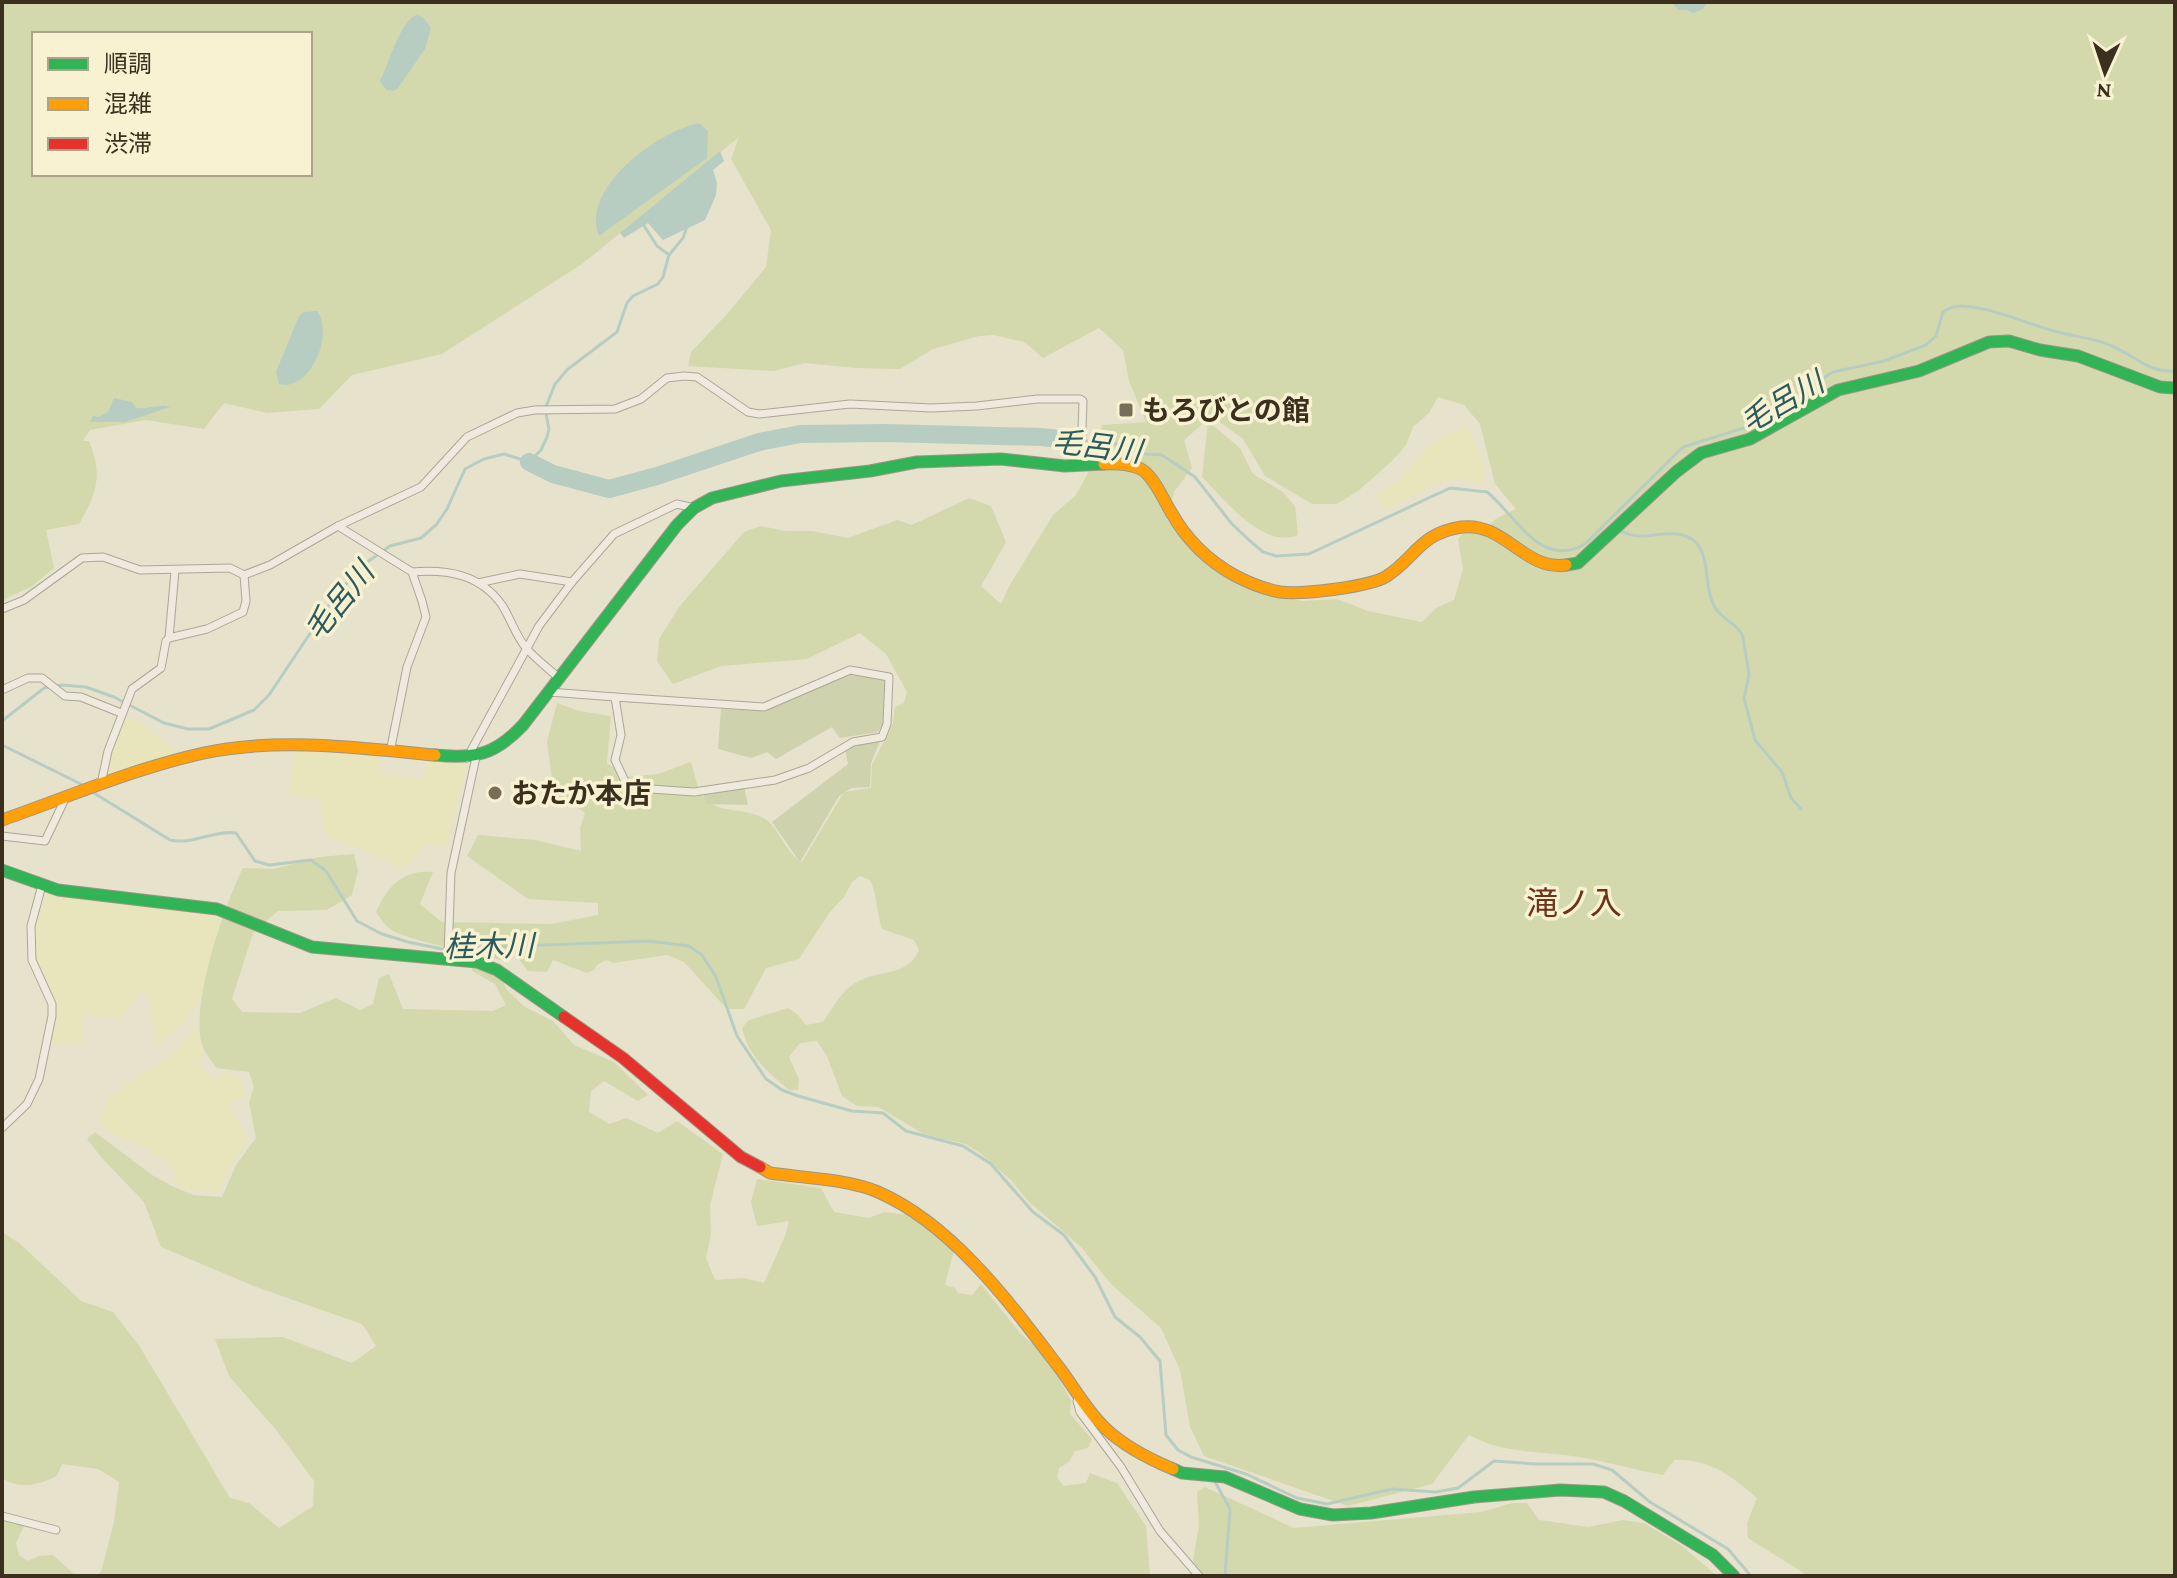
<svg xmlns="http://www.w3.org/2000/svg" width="2177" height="1578" font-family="'Crimson Pro','Noto Sans JP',serif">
<rect width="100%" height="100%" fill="#e7e2cc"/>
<g fill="#e8e4bc">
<path d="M1467 427 1479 451 1485 474 1483 483 1459 479 1440 482 1385 510 1376 495 1399 480 1426 449 1441 437Z"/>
<path d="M126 720H135L150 730 174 747V753L109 774 108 771 112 753 120 730Z"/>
<path d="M294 751 379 756 378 773 423 779 426 760 463 764 466 768 446 847 427 843 407 867 396 866 361 849 330 838 324 830 320 799 289 795Z"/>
<path d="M48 892 181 908 221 917 199 1001 187 1020 169 1037 157 1045 148 994 140 992 122 1017 81 1016 83 1044 50 1043 56 1010 53 995 37 961 35 944 36 920Z"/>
<path d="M196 1026 204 1055 198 1062 213 1079 229 1073 239 1077 247 1095 228 1104 249 1141 234 1161 218 1193 193 1191 174 1184 176 1171 158 1156 143 1145 121 1138 99 1124 108 1099 138 1075 171 1056Z"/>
</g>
<g fill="#d3d9ad" fill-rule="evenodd">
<path d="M2 2H2175V1576H1808L1748 1538 1747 1523 1757 1498C1733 1477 1708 1458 1674 1460L1663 1475C1630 1469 1598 1459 1565 1455 1530 1451 1500 1452 1469 1435L1432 1484 1348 1506 1204 1456 1190 1427 1180 1370 1161 1328 1111 1284 1081 1247 1027 1200 1012 1181 980 1153 965 1144 924 1134 878 1107 857 1106 842 1096 827 1056 817 1041 800 1043 789 1057 799 1079 798 1090H789C767 1071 749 1057 742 1028L749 1020 788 1008 797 1014 806 1025 823 1022C833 1007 844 987 861 980 882 970 908 976 919 950L914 940 882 929C876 912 878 896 870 880L860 876 852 882 844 897 830 912 799 959 766 968 744 1009H727L684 962 667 955 613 963 606 960 597 965 594 970 587 973 553 960 547 972 528 971 514 953 501 960C476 952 404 941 389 928 384 924 380 917 376 912 387 887 403 869 433 872L420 904 442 922 552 924 598 915V903L528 899 467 856 478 835 535 840 581 851 580 828 585 813 568 801 542 794 552 779 547 742 557 703 579 711 611 716 607 763 626 777 658 774 691 762C694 771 696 783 700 792 715 819 751 803 771 824 782 836 787 854 802 862L844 792 871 788 872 765 893 723 895 707 904 703 907 692 886 654 860 633 807 659 721 666 673 684 657 661 659 639 679 607 744 532 761 526 786 531H812L848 538 897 520 912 525 969 498 991 506 1006 542 981 586 1001 604 1011 583 1053 515 1076 495 1093 464 1102 425 1146 422 1129 381 1123 350 1099 328 1043 358 1024 342 993 335 979 336 933 349 900 369 856 368 805 363 774 371 688 366 691 352 728 313 766 267 771 230 731 159 739 137 582 264 442 354 352 375 319 409 267 413 224 403 204 429 146 420 90 430 83 441H89C103 475 97 493 79 524L46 530 54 568 31 587 2 600ZM34 34H310V174H34ZM1438 397 1464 405 1480 424 1495 484 1516 509 1497 518 1479 534 1464 532 1458 539 1463 569 1454 600 1436 608 1422 622 1368 611 1337 599 1303 601 1261 593 1224 576 1196 553 1167 520 1174 492 1192 468 1184 440 1212 416 1243 439 1265 476 1312 504H1337L1358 491 1391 462 1406 445 1413 427 1429 413Z"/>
<path d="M1208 421 1240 448 1253 474 1283 492 1295 506 1298 535C1264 550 1224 499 1202 477Z"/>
<path d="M354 854 358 871 352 895 327 910 278 911 253 933 232 999 242 1012 300 1013 336 998 360 1010 373 1004 379 978 389 974 403 1009 493 1011 506 1005 495 984 472 971V965L502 978 506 989 525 1007 553 1021 574 1045 614 1062 648 1095 638 1101 604 1081 591 1091 589 1112 609 1124 626 1118 658 1133 677 1121 723 1154 710 1205 711 1234 706 1258 715 1280 743 1278 764 1283 785 1236 789 1221 757 1226 751 1202 757 1179 821 1188 834 1212 869 1218 884 1212 910 1215 954 1251 945 1285 955 1288 958 1293 972 1295 981 1284 1020 1333 1036 1347 1051 1365 1071 1400 1070 1414 1092 1439 1088 1448 1075 1451 1069 1462 1059 1468 1057 1478 1064 1486 1086 1483 1090 1473 1117 1483 1146 1526 1150 1576H95L101 1572 114 1522 119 1482 98 1469 62 1464 57 1476C38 1485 20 1490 2 1478V1232L19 1243 81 1301 113 1312 140 1347 230 1498 249 1503 279 1528 313 1506 314 1481 277 1431 229 1376 215 1339 283 1337 352 1363 376 1346 362 1324 256 1287 161 1247 144 1202 102 1158 87 1139 95 1132 152 1175 172 1186 193 1195 222 1197 236 1165 256 1138 249 1102 254 1087 249 1072 217 1068C212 1062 206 1054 203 1047 188 1011 225 903 243 868L274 869 319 857Z"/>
<path d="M1205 1487 1294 1528 1481 1512 1512 1503H1527L1539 1520 1589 1527 1622 1520 1644 1523 1682 1546 1717 1576H1200L1193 1560 1199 1525 1197 1492Z"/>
<path d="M10 1516 17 1518 24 1526 16 1543 19 1555 27 1561 39 1556 53 1555 76 1576H3L2 1524Z"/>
</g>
<g fill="#ced2ad">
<path d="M850 674 886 680 884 724 878 732 840 738 832 727 776 759 767 752 751 758 718 749 721 709 765 711Z"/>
<path d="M881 739 871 763 870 787 851 788 839 796 800 862 772 822 848 764 845 748 853 743Z"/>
<path d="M744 786 748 805 706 804 703 793Z"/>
</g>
<g fill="#b8cdc2">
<path d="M1672 2H1707L1703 9 1694 13 1687 10H1678Z"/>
<path d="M416 15 423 17 431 28 425 49 398 88 394 91 386 90 380 81C389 64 399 23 416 15Z"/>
<path d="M699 123 708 131 707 158 599 236C579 188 659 131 699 123Z"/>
<path d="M720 151 724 161 713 170 717 183 716 195 705 220 663 240 648 223 624 238 620 233Z"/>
<path d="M317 311C335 334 309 393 279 384L276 372 299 316 304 312Z"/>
<path d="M114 398 132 402 136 408C148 410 158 403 170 407L126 422H90L93 416 98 417 108 412Z"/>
</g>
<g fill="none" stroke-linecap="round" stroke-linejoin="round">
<g stroke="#b8cdc2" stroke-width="3">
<path d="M641 221 657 246 669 255"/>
<path d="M1070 440 1110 442 1145 454 1162 455 1195 477 1232 524 1249 540 1263 552 1276 556 1309 554 1450 488 1487 492C1516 515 1540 570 1585 544L1683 447 1744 428 1833 372 1884 361 1926 345 1936 336 1943 312C1949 308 1954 306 1960 306 1993 307 2026 324 2058 332 2076 337 2095 338 2112 346 2135 356 2149 373 2175 371"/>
<path d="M1618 530C1626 533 1633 537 1642 536 1663 535 1691 526 1702 552 1709 569 1705 589 1714 606 1720 619 1738 623 1743 637L1749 675 1744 698 1755 740 1782 772 1791 798 1801 809"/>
<path d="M2 721 44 688 62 685 86 687 114 697 164 723 188 729H209L254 710 269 695 333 599 363 565 390 546 421 538 436 525 447 509 465 469 484 459 504 454 529 462 541 450 547 437 549 429 545 409 555 384 568 369 617 332 627 303 633 296 658 284 663 277 669 255 683 238 688 224"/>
<path d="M2 745 85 786"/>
<path d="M94 793 170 840C194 845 213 830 236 833L255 861 269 865 311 860 326 871 357 921 382 934 408 942 442 949 648 941 689 946 702 955 716 977 737 1036 766 1079 782 1090 798 1096 852 1111 883 1113 906 1131 963 1146 991 1164 1033 1212 1064 1235 1095 1277 1115 1317 1140 1337 1160 1361 1166 1435 1178 1450 1191 1457 1246 1474 1297 1498 1327 1504 1392 1489 1436 1492 1458 1488 1494 1461 1535 1464H1593L1612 1470 1650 1502 1728 1549 1751 1576"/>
<path d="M1214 1480 1230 1509 1225 1576"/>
</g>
<path stroke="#b8cdc2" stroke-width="18" d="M529 462 553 474 609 489 657 476 759 442 800 434 885 433 1041 437 1070 440"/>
<g stroke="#aca696" stroke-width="9">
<g id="street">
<path d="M338 526 412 572 422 601 426 617 407 667 390 752"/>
<path d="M412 572C447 569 480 574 502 605 511 619 516 637 527 649 537 660 549 669 560 679"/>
<path d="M478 583 520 574 572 582"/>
<path d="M2 609 24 600 82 558 103 557 140 570 230 568 244 575 270 565 338 526 421 487 467 437 517 413 535 410 615 409 641 399 667 378 684 376 697 377 748 412 759 414 850 404 931 408 977 406 1037 399H1080L1083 401 1081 459"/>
<path d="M169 638 175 571"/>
<path d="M850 670 889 677 887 724 882 737 853 742 809 768 775 780 694 792 651 789 631 794 615 760 621 735 615 697 764 707Z"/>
<path d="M2 690 28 678H42L65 696 81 697 121 713"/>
<path d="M549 692 615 697"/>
<path d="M467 758 539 626 572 582 614 534 677 504 694 508"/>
<path d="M101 784 108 751 132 689 161 668 166 641 169 638 207 629 243 612 246 601 244 575"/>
<path d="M2 836 45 841 65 799"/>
<path d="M448 955 451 873 476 757"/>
<path d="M2 1128 27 1104 39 1079 52 1016V1004L32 960 31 926 42 885"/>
<path d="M1080 1395 1077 1401 1080 1412 1121 1467 1160 1531 1199 1576"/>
<path d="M2 1516 56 1530"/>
</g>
</g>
<g stroke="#9c9585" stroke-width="13">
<g id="fast">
<path d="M1566 565 1578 563 1676 472 1701 453 1750 439 1838 390 1919 371 1989 342 2009 341 2040 350 2078 356 2160 387 2175 388"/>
<path d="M435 755C475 759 495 755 523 725L677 525 694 508 712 498 781 481 870 471 917 462 1001 459 1065 466 1104 464"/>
<path d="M2 870 58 890 217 909 312 947 477 962 497 970 564 1017"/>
<path d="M1173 1469 1182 1473 1225 1477 1300 1509 1333 1515 1371 1513 1474 1497 1560 1490 1604 1492 1624 1501 1713 1555 1734 1576"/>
</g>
</g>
<g stroke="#9c9585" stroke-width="13">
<g id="slow">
<path d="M1104 464C1116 463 1134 464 1144 471 1156 481 1163 499 1171 512 1186 539 1207 560 1234 575 1249 583 1264 589 1280 592 1301 595 1370 587 1387 576 1416 557 1420 533 1462 527 1505 522 1524 571 1566 565"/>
<path d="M2 820C68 797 135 768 204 753 278 737 361 748 435 755"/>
<path d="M760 1167 770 1173C803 1178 848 1179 878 1192 954 1225 1012 1306 1061 1370 1075 1389 1088 1412 1105 1428 1125 1447 1149 1459 1173 1469"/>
</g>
</g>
<g stroke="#9c9585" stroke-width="13">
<path id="jam" d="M564 1017 623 1058 741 1157 760 1167"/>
</g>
<use href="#street" stroke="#eeeade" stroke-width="7"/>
<use href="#fast" stroke="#30b455" stroke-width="11"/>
<use href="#slow" stroke="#ff9f0a" stroke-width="11"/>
<use href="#jam" stroke="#e5322d" stroke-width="11"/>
</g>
<g fill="#776e5a" stroke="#f8f1d2" stroke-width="3">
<rect x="1118" y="402" width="16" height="16" rx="4"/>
<circle cx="495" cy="793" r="8"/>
</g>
<g text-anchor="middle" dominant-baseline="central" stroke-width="7" stroke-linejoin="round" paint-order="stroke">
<g font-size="28" font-weight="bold" fill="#3b2f1d" stroke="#f8f1d2" text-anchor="start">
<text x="1142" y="410">もろびとの館</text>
<text x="511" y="793">おたか本店</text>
</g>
<g font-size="30" font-style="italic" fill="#2b5a5c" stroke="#f8f1d2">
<text transform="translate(1782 402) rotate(-30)">毛呂川</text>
<text transform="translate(1097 446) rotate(7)">毛呂川</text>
<text transform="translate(339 601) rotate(-51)">毛呂川</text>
<text transform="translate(489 946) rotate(-1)">桂木川</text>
</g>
<g font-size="32" fill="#6b3318" stroke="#f8f1d2">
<text x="1574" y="903">滝ノ入</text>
</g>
</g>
<rect width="2177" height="1578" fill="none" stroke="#3b2f1d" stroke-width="8"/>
<rect x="32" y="32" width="280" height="144" fill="#f8f1d2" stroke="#aca38a" stroke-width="2"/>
<rect x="48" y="58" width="40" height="12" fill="#30b455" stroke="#aca38a" stroke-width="2"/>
<text x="104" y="72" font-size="24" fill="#3b2f1d">順調</text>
<rect x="48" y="98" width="40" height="12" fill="#ff9f0a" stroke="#aca38a" stroke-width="2"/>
<text x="104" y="112" font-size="24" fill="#3b2f1d">混雑</text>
<rect x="48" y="138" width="40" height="12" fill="#e5322d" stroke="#aca38a" stroke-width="2"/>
<text x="104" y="152" font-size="24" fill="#3b2f1d">渋滞</text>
<g transform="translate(2105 72) rotate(183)" stroke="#f8f1d2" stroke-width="6" paint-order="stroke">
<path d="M0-6L14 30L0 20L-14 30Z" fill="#3b2f1d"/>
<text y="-12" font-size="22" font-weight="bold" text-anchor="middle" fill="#3b2f1d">N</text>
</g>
</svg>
